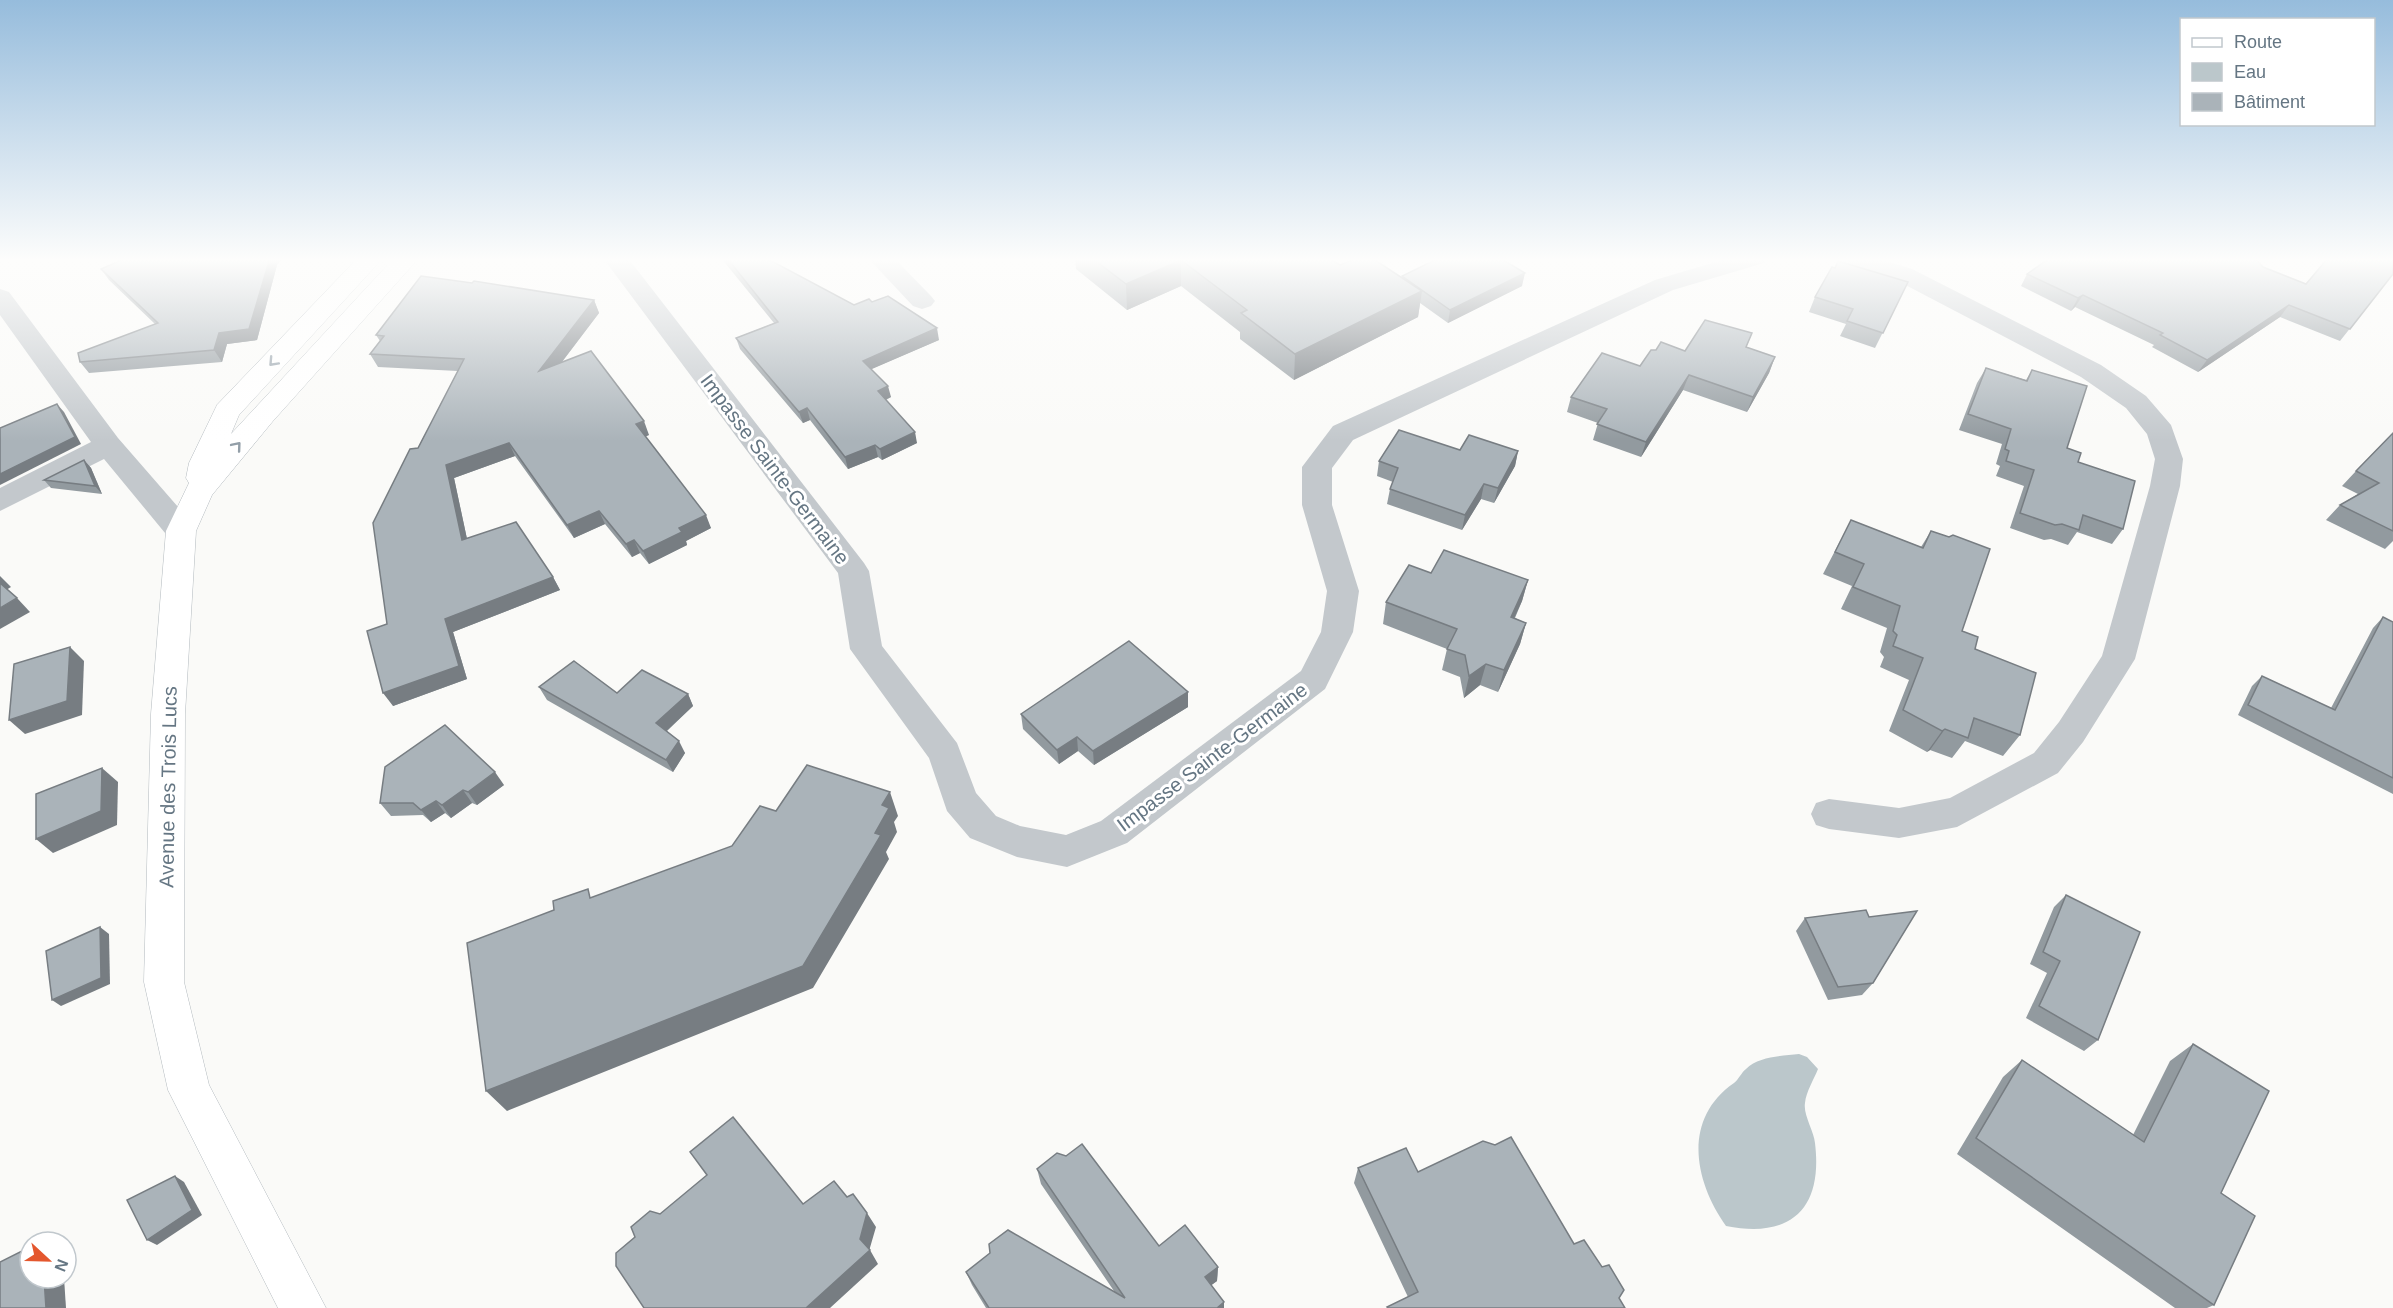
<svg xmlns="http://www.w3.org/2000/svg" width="2393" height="1308" font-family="Arial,sans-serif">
<rect width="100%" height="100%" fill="#fafaf8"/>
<path fill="#bbc7cb" d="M1799 1054 1807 1057 1818 1069C1814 1079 1806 1092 1805 1103 1803 1115 1814 1131 1815 1143 1823 1209 1791 1239 1726 1226 1694 1181 1682 1119 1734 1083 1739 1079 1741 1073 1746 1069 1759 1056 1782 1056 1799 1054Z"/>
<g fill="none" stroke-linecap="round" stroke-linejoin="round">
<g stroke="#b3babf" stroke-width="1">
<path id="secondary" d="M358 258H383L239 415 231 434 394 258H419L273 421 212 495 196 531 185 714 184 982 209 1085 326 1308H278L168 1090 144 982 151 714 166 531 189 483 186 478 189 463 217 405Z"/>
</g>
<g fill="#c3c8cc" fill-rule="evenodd">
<path d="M603 258H628L864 563 869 571 882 646 957 743 976 793 996 816 1020 826 1066 835 1101 821 1301 671 1321 632 1327 591 1302 505V467L1333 426 1655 280 1729 258H1767L1764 263 1673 290 1353 440 1332 468V505L1359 591 1353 632 1325 689 1127 843 1067 867 1017 857 970 838 947 811 929 758 850 649 838 573Z"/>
<path d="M868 258H894L931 296 935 301 931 306 922 309 913 306Z"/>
<path d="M1841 258H1877L1912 269 2101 365 2146 396 2171 425 2183 459 2180 486 2135 659 2083 742 2058 773 1957 827 1899 838 1829 829 1816 825 1811 814 1816 803 1829 799 1899 808 1950 798 2034 753 2059 722 2102 656 2150 486 2155 459 2147 434 2126 408 2081 377 1894 279 1844 263Z"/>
<path d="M0 289 9 292 118 438 192 523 196 531 192 539 181 542 170 539 104 459 0 511V488L91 442 0 315Z"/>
</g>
<use href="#secondary" fill="#fff" fill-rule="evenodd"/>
</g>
<g fill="#929a9f">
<path d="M149 258 277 265 257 340 227 344 222 362 89 373 80 362 155 324 109 280 101 269Z"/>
<path d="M721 258H766L854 305 872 302 939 340 871 369 891 397 886 400 917 443 882 460 878 457 848 469 810 420 803 423 740 349 736 338 774 323Z"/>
<path d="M1075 258H1329L1340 265 1402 278V276L1522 286 1448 323 1420 303 1418 317 1294 380 1240 339V332L1181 286 1127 310 1076 269Z"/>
<path d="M2263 267 2306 284 2393 274 2340 341 2280 317 2198 372 2152 347 2154 345 2075 307 2071 311 2021 286 2027 274Z"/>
<path d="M1908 282 1875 348 1840 336 1846 324 1809 312 1815 297Z"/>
<path d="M594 300 599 313 562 362 649 435 645 436 711 528 686 541 687 545 649 564 640 553 632 557 605 524 574 538 515 456 454 478 467 539 553 577 560 590 453 632 467 679 393 706 387 624 418 448 458 371 378 367 370 354 380 341 376 335Z"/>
<path d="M1752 333 1746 348 1775 357 1769 373 1747 412 1683 390 1641 457 1593 440 1598 423 1567 412 1571 397 1685 351Z"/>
<path d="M1986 368 2026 380 2032 370 2067 448 2078 462 2123 529 2112 544 2077 532 2068 545 2051 539 2044 540 2010 528 2024 486 1996 476 2000 466 1996 464 2002 444 1959 430 1977 383Z"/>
<path d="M2393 433V541L2385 549 2326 520 2340 505 2358 494 2342 486 2356 471Z"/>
<path d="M1460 450 1518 451 1515 466 1494 503 1481 499 1462 530 1387 504 1390 489 1393 482 1377 476 1379 461Z"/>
<path d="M84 460 91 468 102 494 51 488 44 480Z"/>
<path d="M1851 520 1921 547 1931 531 1962 631 1975 649 2020 735 2003 756 1965 741 1952 758 1930 750 1927 752 1889 731 1909 680 1880 667 1884 657 1880 652 1887 628 1841 609 1852 586 1823 574Z"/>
<path d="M1431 573 1528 580 1522 601 1515 618 1526 623 1520 644 1498 692 1480 685 1464 698 1460 677 1442 670 1447 649 1383 624 1386 602Z"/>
<path d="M2383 617 2393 622V794L2238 715 2252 686 2262 676 2331 708 2373 628Z"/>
<path d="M539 687 617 693 688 694 693 706 667 731 685 753 673 772 547 700Z"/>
<path d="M1188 692V707L1094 765 1078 751 1059 764 1023 729 1021 714Z"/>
<path d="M385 767 504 785 477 805 472 803 451 818 445 813 431 822 423 815 391 816 380 803Z"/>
<path d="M2066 895 2098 1040 2084 1051 2026 1018 2047 973 2030 964 2054 907Z"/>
<path d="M1805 918 1873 983 1862 995 1828 1000 1796 931Z"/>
<path d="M2193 1044 2221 1193 2214 1305 2207 1308H2175L1957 1154 2003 1077 2022 1060 2133 1135 2170 1061Z"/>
<path d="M1358 1168 1418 1172 1574 1244 1619 1298 1625 1308H1387L1408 1297 1354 1183Z"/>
<path d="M1037 1169 1159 1246 1218 1267 1217 1281 1211 1285 1224 1302V1308H986L972 1285 966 1272 1114 1291 1041 1184Z"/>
</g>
<g fill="#777d82">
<path d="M270 258H283L277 265 257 340 227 344 222 362 214 350 219 333Z"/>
<path d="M1181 260V286L1127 310 1126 284Z"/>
<path d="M1525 273 1522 286 1448 323 1450 310Z"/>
<path d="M1422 291 1418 317 1294 380 1295 354Z"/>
<path d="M2083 295 2075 307 2071 311 2078 298Z"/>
<path d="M594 300 599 313 545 384 539 371Z"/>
<path d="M2289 305 2280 317 2198 372 2207 360Z"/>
<path d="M937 328 939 340 865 372 863 361Z"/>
<path d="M1775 357 1769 373 1747 412 1753 397Z"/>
<path d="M1689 375 1683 390 1641 457 1646 442Z"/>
<path d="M888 386 891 397 880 402 878 391Z"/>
<path d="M57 404 64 412 81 444 0 485V474Z"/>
<path d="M807 408 810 420 803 423 799 412Z"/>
<path d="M644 421 649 435 642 438 636 424Z"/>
<path d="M915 432 917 443 882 460 880 449Z"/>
<path d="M509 443 515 456 454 478 470 553 462 540 446 465Z"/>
<path d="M875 445 878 457 848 469 845 457Z"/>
<path d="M1518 451 1515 466 1494 503 1498 488Z"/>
<path d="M84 460 91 468 102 494 95 486Z"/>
<path d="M1484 484 1481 499 1462 530 1465 515Z"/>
<path d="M599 511 605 524 574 538 567 525Z"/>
<path d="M706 515 711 528 686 541 687 545 649 564 643 551 679 528Z"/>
<path d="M634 540 640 553 632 557 626 544Z"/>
<path d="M0 576 11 587 6 590 0 584Z"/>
<path d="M553 577 560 590 453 632 467 679 393 706 383 693 445 619Z"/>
<path d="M1528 580 1522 601 1505 638 1511 617Z"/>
<path d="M17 598 30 612 0 629V608Z"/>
<path d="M1526 623 1520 644 1498 692 1504 670Z"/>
<path d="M70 647 84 661 82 715 25 734 9 720Z"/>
<path d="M1486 664 1480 685 1464 698 1469 676Z"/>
<path d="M1188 692V707L1094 765 1093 751Z"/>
<path d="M688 694 693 706 662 735 656 723Z"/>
<path d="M1945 729 1930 750 1927 752 1942 731Z"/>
<path d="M1077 737 1078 751 1059 764 1057 750Z"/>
<path d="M679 741 685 753 673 772 666 760Z"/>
<path d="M102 768 118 782 117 825 53 853 36 839Z"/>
<path d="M495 772 504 785 477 805 468 792Z"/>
<path d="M463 790 472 803 451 818 442 805Z"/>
<path d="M890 792 898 816 894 822 897 832 886 852 889 859 813 988 507 1111 486 1091 882 805Z"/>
<path d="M436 801 445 813 431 822 421 810Z"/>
<path d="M100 927 109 934 110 984 61 1006 52 1000Z"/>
<path d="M175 1176 184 1182 202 1215 157 1245 147 1240Z"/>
<path d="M867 1213 876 1227 869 1251 870 1250 878 1264 830 1308H806L860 1239Z"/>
<path d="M1218 1267 1217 1281 1205 1290V1277Z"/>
<path d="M44 1278H64L66 1308H46Z"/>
<path d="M1224 1302V1308H1217Z"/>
</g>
<g fill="#aab3b9" stroke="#777d82" stroke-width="1.5">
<path d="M126 258H270L249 329 219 333 214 350 80 362 78 353 158 323 101 269Z"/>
<path d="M727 258H766L854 305 869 299 872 302 888 296 937 328 863 361 888 386 878 391 915 432 880 449 875 445 845 457 807 408 799 412 736 338 778 322Z"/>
<path d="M1092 258H1329L1340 265 1357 258H1372L1422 291 1295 354 1241 313 1247 310 1181 260 1126 284Z"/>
<path d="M1439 258H1500L1525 273 1450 310 1402 276Z"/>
<path d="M2050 258H2255L2263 267 2306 284 2328 258H2393V274L2350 329 2289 305 2207 360 2160 335 2163 333 2083 295 2078 298 2027 274Z"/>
<path d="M1838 261 1908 282 1883 333 1847 321 1853 309 1815 297 1832 267 1835 268Z"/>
<path d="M421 276 472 283 474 281 594 300 539 371 591 351 644 421 636 424 706 515 679 528 682 532 643 551 634 540 626 544 599 511 567 525 509 443 446 465 462 540 516 522 553 577 445 619 459 666 383 693 367 631 387 624 373 523 410 449 418 448 464 359 370 354 384 336 376 335Z"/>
<path d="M1705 320 1752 333 1746 347 1775 357 1753 397 1689 375 1646 442 1597 424 1607 409 1571 397 1602 353 1640 366 1651 350H1656L1661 342 1685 351Z"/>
<path d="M1986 368 2027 381 2032 370 2087 386 2067 448 2081 453 2078 462 2135 481 2123 529 2083 515 2079 530 2062 524 2055 525 2020 513 2034 470 2006 461 2009 451 2005 449 2011 429 1968 414Z"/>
<path d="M57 404 75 437 0 474V428Z"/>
<path d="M1399 430 1460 450 1469 435 1518 451 1498 488 1484 484 1465 515 1390 489 1398 468 1379 461Z"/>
<path d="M2393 433V531L2340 505 2379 483 2356 471Z"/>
<path d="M84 460 95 486 44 480Z"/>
<path d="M1851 520 1923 548 1931 531 1949 537 1953 535 1990 549 1962 631 1978 637 1975 649 2036 673 2020 735 1974 718 1968 738 1945 729 1942 731 1903 710 1923 658 1893 646 1897 635 1893 631 1900 606 1853 587 1864 564 1835 552Z"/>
<path d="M1444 550 1528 580 1511 617 1526 623 1504 670 1486 664 1469 676 1465 655 1447 649 1457 629 1386 602 1409 565 1431 573Z"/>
<path d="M0 583 17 598 0 608Z"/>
<path d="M2383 617 2393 622V778L2248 705 2262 676 2335 710Z"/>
<path d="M1129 641 1188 692 1093 751 1077 737 1057 750 1021 714Z"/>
<path d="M70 647 67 701 9 720 14 664Z"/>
<path d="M574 661 617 693 642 670 688 694 656 723 679 741 666 760 539 687Z"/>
<path d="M445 725 495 772 468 792 463 790 442 805 436 801 421 810 413 803H380L385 767Z"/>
<path d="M807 765 890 792 882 805 889 808 875 833 881 835 803 966 486 1091 467 943 554 910 553 901 588 889 590 898 732 846 760 806 776 811Z"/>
<path d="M102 768 101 811 36 839V794Z"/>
<path d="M2066 895 2140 932 2098 1040 2039 1006 2060 961 2043 952Z"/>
<path d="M1866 910 1869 917 1917 911 1873 983 1838 987 1805 918Z"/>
<path d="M100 927 101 978 52 1000 46 951Z"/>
<path d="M2193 1044 2269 1091 2221 1193 2255 1216 2214 1305 1976 1138 2022 1060 2144 1142Z"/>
<path d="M733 1117 803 1204 834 1181 847 1197 853 1194 867 1213 860 1239 870 1250 806 1308H644L616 1266V1253L635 1237 631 1227 650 1211 660 1214 707 1175 690 1152Z"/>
<path d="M1511 1137 1574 1244 1584 1240 1602 1267 1609 1265 1624 1290 1619 1298 1625 1308H1388L1387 1307 1418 1292 1358 1168 1406 1148 1418 1172 1483 1141 1495 1145Z"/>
<path d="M1082 1144 1159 1246 1185 1225 1218 1267 1205 1277 1224 1302 1217 1308H989L966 1272 990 1253 989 1244 1008 1230 1125 1298 1037 1169 1057 1153 1066 1156Z"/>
<path d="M175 1176 192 1210 147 1240 127 1200Z"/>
<path d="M30 1247V1278H44L46 1308H0V1262Z"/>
</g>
<defs><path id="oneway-chevron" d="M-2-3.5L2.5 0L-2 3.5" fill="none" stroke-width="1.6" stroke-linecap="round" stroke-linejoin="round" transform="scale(1.5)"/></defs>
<g stroke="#939fa8">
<use href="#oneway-chevron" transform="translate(273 362) rotate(133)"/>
<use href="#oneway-chevron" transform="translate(237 446) rotate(-50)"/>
</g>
<linearGradient id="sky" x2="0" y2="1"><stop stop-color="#96bcdc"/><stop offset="0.59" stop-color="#fdfdfc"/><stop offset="1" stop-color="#fdfdfc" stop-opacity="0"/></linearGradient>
<rect width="2393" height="441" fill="url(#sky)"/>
<g text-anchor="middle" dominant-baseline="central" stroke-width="6" stroke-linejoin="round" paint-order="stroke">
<g font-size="20" fill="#657683" stroke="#fff">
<text transform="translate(775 469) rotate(53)">Impasse Sainte-Germaine</text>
<text transform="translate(1212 757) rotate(-37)">Impasse Sainte-Germaine</text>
<text transform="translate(168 787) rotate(-89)">Avenue des Trois Lucs</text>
</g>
</g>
<rect x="2180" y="18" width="195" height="108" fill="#ffffff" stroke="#c1c8cd" stroke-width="1.5"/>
<rect x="2192" y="38" width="30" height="9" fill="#ffffff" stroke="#c1c8cd" stroke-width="1.5"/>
<text x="2234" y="48" font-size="18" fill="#657683">Route</text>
<rect x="2192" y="63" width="30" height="18" fill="#bbc7cb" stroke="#c1c8cd" stroke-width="1.5"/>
<text x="2234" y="78" font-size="18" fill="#657683">Eau</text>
<rect x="2192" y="93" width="30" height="18" fill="#aab3b9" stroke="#c1c8cd" stroke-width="1.5"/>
<text x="2234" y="108" font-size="18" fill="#657683">Bâtiment</text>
<g transform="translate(48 1260) rotate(112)"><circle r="28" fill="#ffffff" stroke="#c1c8cd" stroke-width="1.5"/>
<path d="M0-4.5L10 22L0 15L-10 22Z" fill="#e4572e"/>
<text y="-9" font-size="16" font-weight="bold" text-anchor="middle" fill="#657683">N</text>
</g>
</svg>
